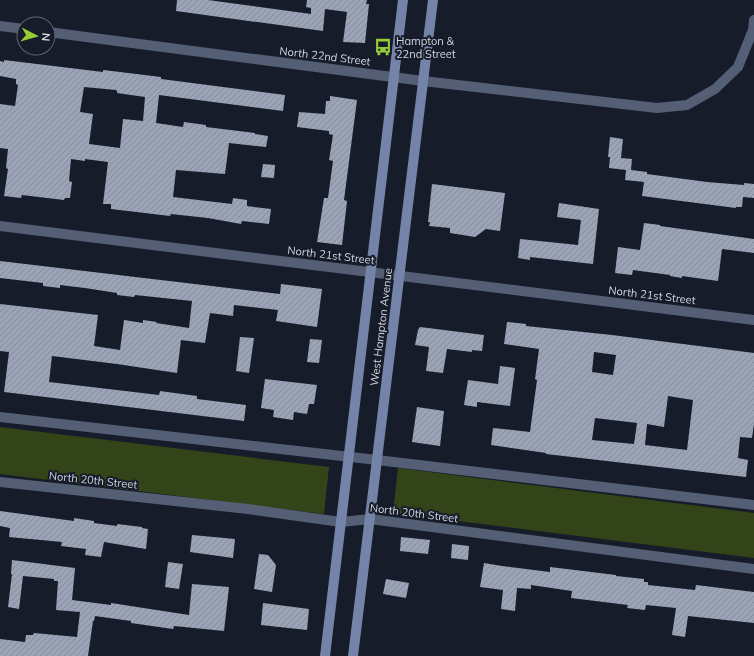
<svg xmlns="http://www.w3.org/2000/svg" width="754" height="656" font-family="Mulish,sans-serif">
<defs>
<pattern id="building-hatch" width="6" height="6" patternUnits="userSpaceOnUse"><rect width="6" height="6" fill="#9ba4b6"/><path d="M-1 1l2-2M0 6l6-6M5 7l2-2" fill="none" stroke="#848b99"/></pattern>
</defs>
<rect width="100%" height="100%" fill="#161c29"/>
<g fill="#334518">
<path d="M0 427 329 467 324 514 0 474Z"/>
<path d="M398 468 754 513V558L393 513Z"/>
</g>
<g fill="url(#building-hatch)" fill-rule="evenodd">
<path d="M177 0H208L311 14V8L306 7 307 0H367L366 4H369L365 43 343 42 347 12 325 9 323 31 176 11Z"/>
<path d="M4 60 103 72V70L120 72 161 77V79L285 95 283 111 159 95 156 123 183 127 184 122 206 125V127L255 133V134L268 136 266 147 229 143 225 174 176 170 173 197 232 204 233 198 247 200V206L271 209 269 224 242 221 241 224 208 218 171 214 170 216 111 209V204H103L108 162 85 159V161L71 159 69 181 72 182 70 198H65L64 200 22 195 21 198 4 196 8 169 6 168 8 149 0 148V104L15 106 18 85 16 84V79L0 76V61L4 62ZM84 87 116 90 117 91V93L145 97 143 121 123 119 120 148 89 144 93 114 80 112Z"/>
<path d="M330 96 357 100 344 200 347 201 342 245 317 242 324 198H328L333 161 329 160 333 135 329 134V131L297 127 299 112 325 114 326 101H330Z"/>
<path d="M610 137 623 139 621 158 632 159 631 170 647 172V174L707 182 744 185V183L754 184V198L743 197 742 207H736V208L642 196 644 182 625 180 626 170 609 168 610 157H608Z"/>
<path d="M263 164 275 165 274 178 261 177Z"/>
<path d="M432 184 505 193 500 231 486 229 475 237 450 233V228L429 226 430 222H428Z"/>
<path d="M559 203 599 209 593 264 530 257V260L518 258 520 239 578 245 581 220 557 217Z"/>
<path d="M644 223 660 225V226L754 239V253L722 249 718 281 682 276V278L670 276V275L633 270 632 275 615 273 618 247 640 250Z"/>
<path d="M0 261 280 294 281 284 322 289 317 327 276 321 278 310 234 305 233 316 210 313 205 343 181 340 177 373 117 364 52 356 49 382 159 395 160 391 197 396V399L246 405 244 421 4 392 9 352 0 351V304L98 315 94 346 120 350 124 320 143 323V320L157 322 156 323 189 328 192 301 135 295 134 297 117 295V293L85 288 60 285V288L43 286V283L0 278Z"/>
<path d="M507 322 526 324V326L612 335 754 353V424L752 438 740 437 738 458 748 460 746 477 546 454V453L491 445 493 428 530 432 537 380 535 379 539 349 504 344ZM594 352 616 355 613 375 592 372ZM668 396 693 400 687 450 645 445 647 424 664 427ZM595 418 637 423 634 444 592 440Z"/>
<path d="M420 327 484 335 482 351 472 350V352L447 349 443 373 426 371 429 347 415 345 418 330Z"/>
<path d="M240 337 254 338 249 373 236 371Z"/>
<path d="M310 339 322 340 319 363 307 362Z"/>
<path d="M500 366 515 368 510 406 477 402V407L464 405 468 380 498 384Z"/>
<path d="M265 379 317 385 314 404H309L307 414 294 412 293 420 273 417 274 410 261 408Z"/>
<path d="M417 407 444 411 440 446 412 442Z"/>
<path d="M0 511 74 521V518L94 521V523L117 526V524L142 527V528L148 529 146 549 104 542 101 557 85 555 86 549 61 546 62 542 9 537 10 528 0 526Z"/>
<path d="M192 535 235 539 233 558 190 552Z"/>
<path d="M401 537 430 540 428 554 400 551Z"/>
<path d="M452 544 469 546 468 560 451 558Z"/>
<path d="M259 554 268 555 276 565 272 592 254 589Z"/>
<path d="M12 560 75 568 72 600 111 605V603L189 615 192 584 229 587 224 631 174 626 173 629 131 623V621L95 616 94 621H93L88 656H0V639L25 642 26 635H33L34 633 77 637 80 612 56 610 58 581H54V579L23 576 19 609 8 607 12 574H11Z"/>
<path d="M168 562 183 564 179 589 165 587Z"/>
<path d="M484 563 502 566 550 572V567L616 575V576L644 579V582H648V585L695 590 696 585 754 592V623L688 616 685 637 672 635 676 608 646 605 645 610 627 608 628 605 571 598 572 591 531 585V589L517 588 515 611 501 609 503 590 480 587Z"/>
<path d="M386 579 409 583 406 598 383 594Z"/>
<path d="M263 603 309 609 307 630 261 625Z"/>
</g>
<g fill="none" stroke-linecap="round" stroke-linejoin="round">
<g stroke="#545e74" stroke-width="10">
<path d="M0 26 24 29"/>
<path d="M48 32 423 81 657 108 687 105 715 89 738 67 753 30 754 20"/>
<path d="M0 226 754 320"/>
<path d="M0 417 377 460 754 505"/>
<path d="M0 482 248 509 341 522 370 519 754 569"/>
</g>
<g stroke="#7484a8" stroke-width="10">
<path d="M325 656 403 0"/>
<path d="M353 656 433 0"/>
</g>
</g>
<defs>
<g id="bus-bare" transform="scale(1.38)"><path d="M-5-6H5V4H4V6H2V4H-2V6H-4V4H-5ZM-3.5-4V0h7V-4ZM-3.5 1.2v1.5H-2V1.2ZM2 1.2v1.5H3.5V1.2Z" fill="#96cc39" stroke="#161c29" stroke-width="2.5" paint-order="stroke"/></g>
</defs>
<g fill-rule="evenodd">
<use href="#bus-bare" x="383" y="47"/>
</g>
<g text-anchor="middle" dominant-baseline="central" stroke-width="4" stroke-linejoin="round" paint-order="stroke">
<g font-size="11" fill="#d2d7e0" stroke="#161c29" text-anchor="start">
<text x="396" y="41">Hampton &amp;<tspan x="396" dy="13">22nd Street</tspan></text>
</g>
<g font-size="11" fill="#d2d7e0" stroke="#161c29">
<text transform="translate(325 56) rotate(7)">North 22nd Street</text>
<text transform="translate(331 255) rotate(7)">North 21st Street</text>
<text transform="translate(652 295) rotate(7)">North 21st Street</text>
<text transform="translate(381 327) rotate(-83)">West Hampton Avenue</text>
<text transform="translate(93 480) rotate(6)">North 20th Street</text>
<text transform="translate(414 513) rotate(7)">North 20th Street</text>
</g>
</g>
<g transform="translate(36 36) rotate(96)"><circle r="19" fill="#161c29" stroke="#616772"/>
<path d="M0-3L7 15L0 10L-7 15Z" fill="#96cc39"/>
<text y="-6" font-size="11" font-weight="bold" text-anchor="middle" fill="#d2d7e0">N</text>
</g>
</svg>
